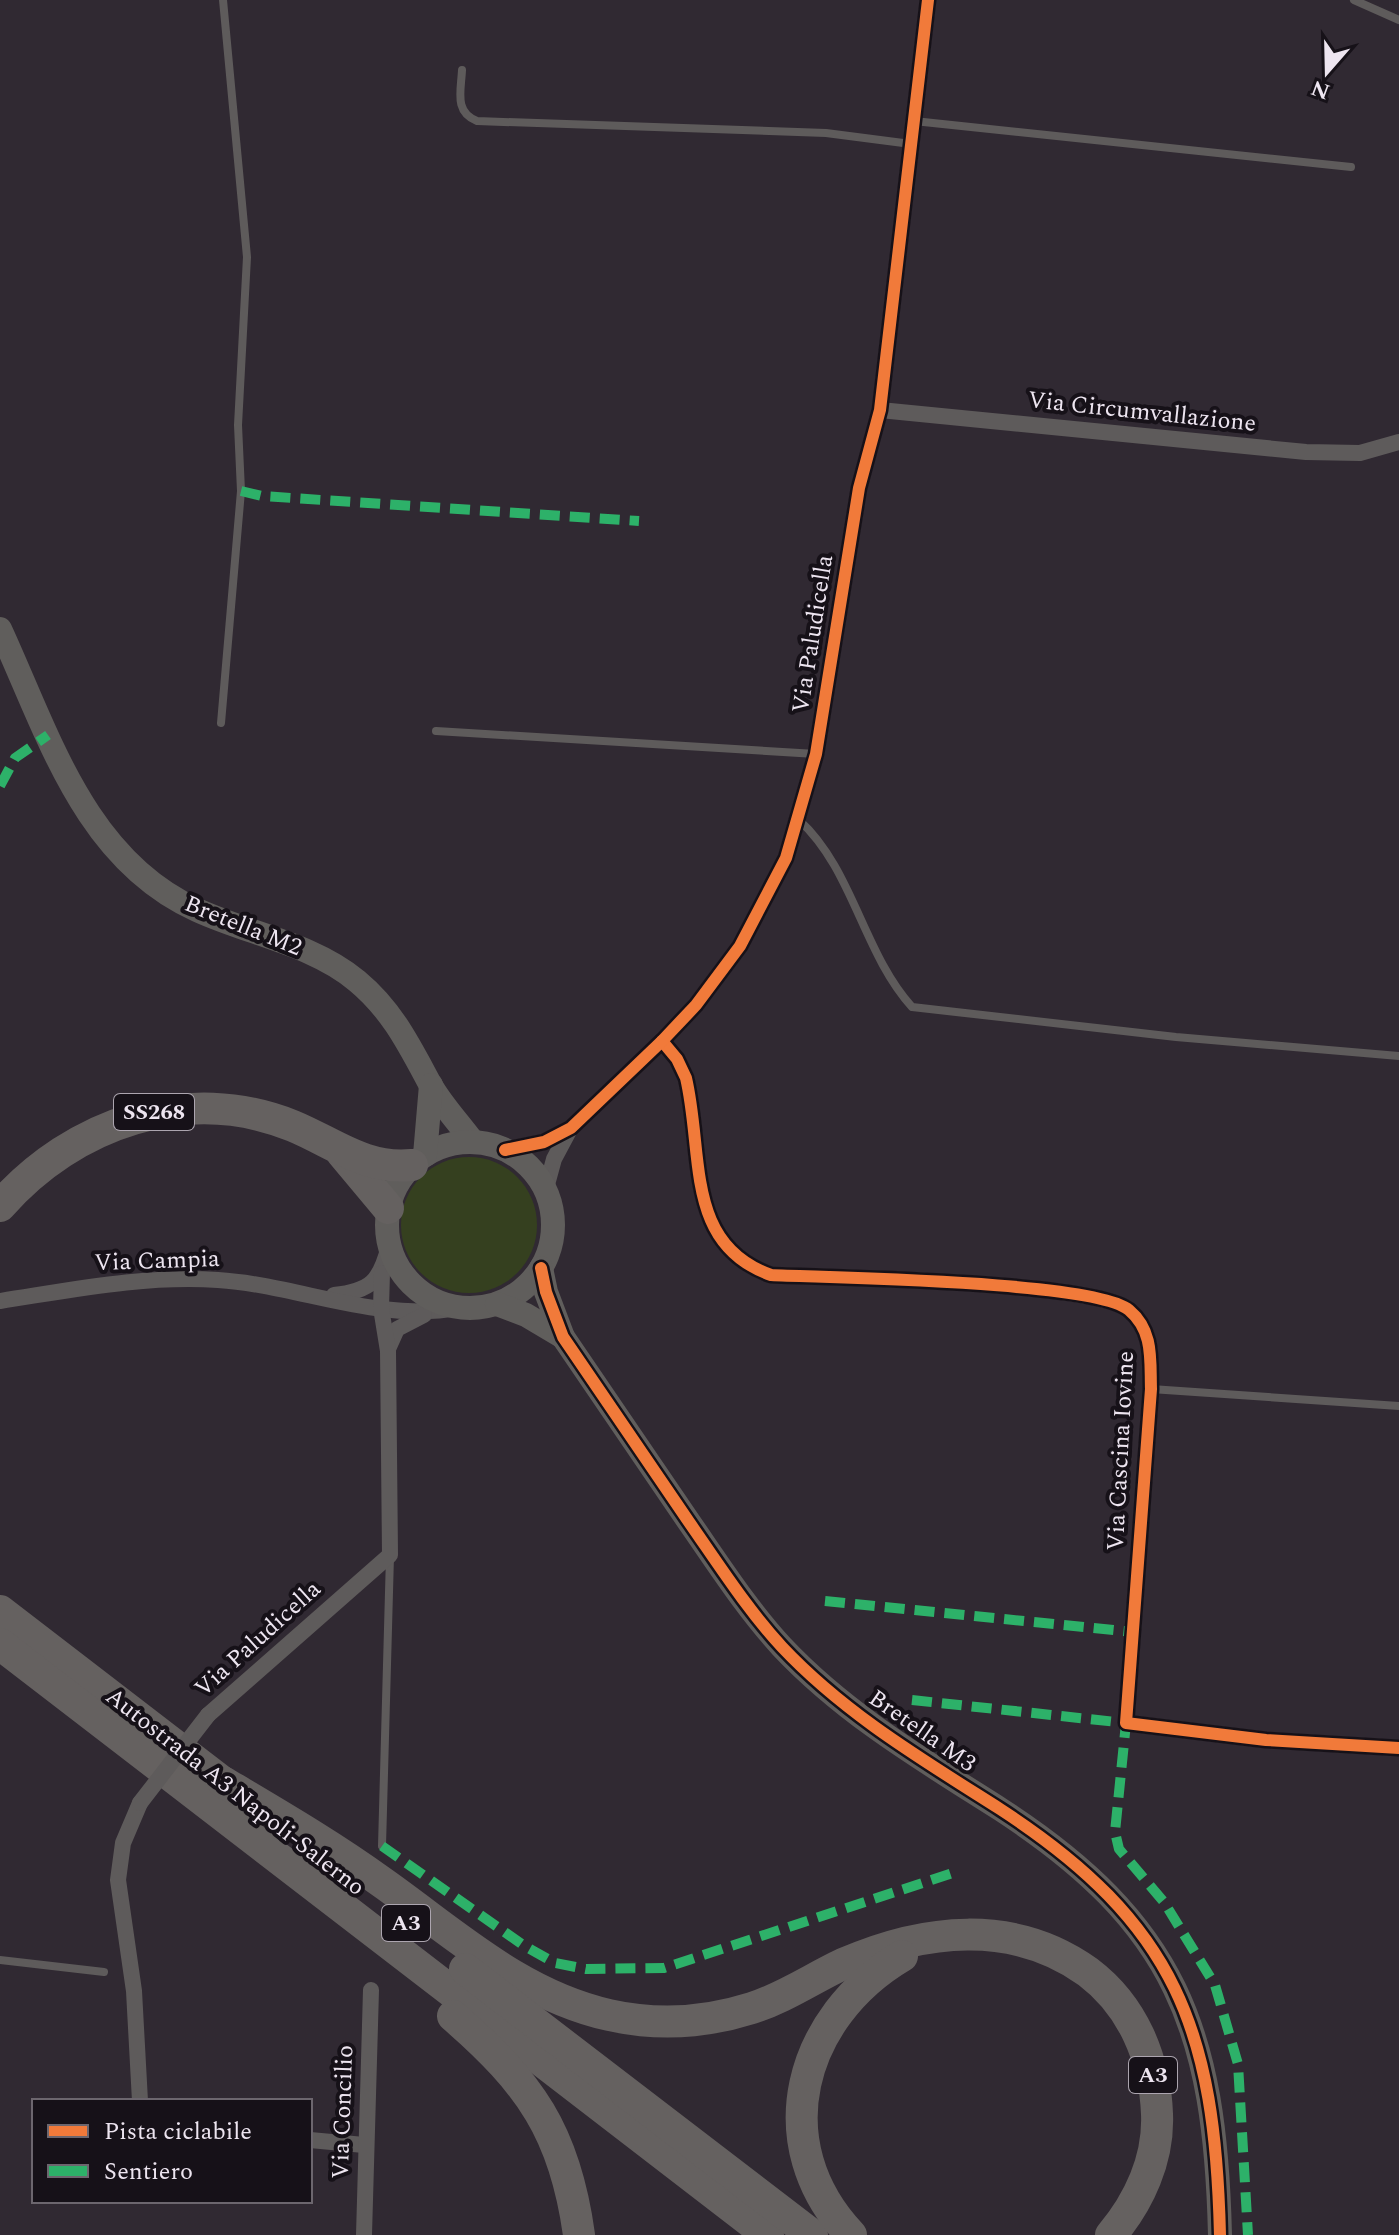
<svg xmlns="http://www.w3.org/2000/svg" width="1399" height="2235" font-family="Spectral,serif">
<rect width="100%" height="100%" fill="#302932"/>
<circle fill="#35401f" cx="469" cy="1225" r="68"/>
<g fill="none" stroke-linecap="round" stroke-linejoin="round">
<g stroke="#5e5b5b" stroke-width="8">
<path d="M1354 0 1399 20"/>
<path d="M462 70C461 91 454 112 477 121L826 133 911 144"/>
<path d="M914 121 1351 167"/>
<path d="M221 723 241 491 238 425 247 257 223 0"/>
<path d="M436 731 816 754"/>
<path d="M799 820C853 869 863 953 912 1007L1176 1037 1399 1056"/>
<path d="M1151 1389 1399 1406"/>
<path d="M382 1846 390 1556"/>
<path d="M0 1960 104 1972"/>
</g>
<g stroke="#5e5b5b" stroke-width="16">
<path d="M880 410 1306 452 1360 453 1399 442"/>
<path d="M662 1041 677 1059 686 1078C704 1155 684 1244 771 1275 830 1278 1095 1281 1129 1310 1154 1331 1150 1360 1151 1389L1126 1723 1266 1740 1399 1748"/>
<path d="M505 1150 544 1142 571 1128 662 1041 696 1005 740 946 786 858 816 754 859 488 880 410 928 0"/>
<path d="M545 1192 554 1159 570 1129"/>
<path d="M334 1295C371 1291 380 1281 389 1246"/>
<path d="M0 1301C72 1290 145 1275 218 1280 298 1285 378 1323 458 1308"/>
<path d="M388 1349 397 1329 424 1315"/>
<path d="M208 1715 390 1555 388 1351 381 1308 382 1273"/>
<path d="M140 2101 134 1991 118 1880 123 1843 140 1803"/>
<path d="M310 2140 364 2145"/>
<path d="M364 2235 371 1990"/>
</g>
<g stroke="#605e5c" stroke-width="24">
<path d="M0 629C48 733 84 859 197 910 249 934 313 944 357 981 392 1010 409 1045 430 1084 441 1104 459 1123 473 1142"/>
<circle cx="470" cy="1225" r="83"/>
<path d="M425 1155 431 1085"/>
<path d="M541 1268 546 1292 563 1337C605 1399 647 1460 689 1522 719 1565 747 1609 782 1647 845 1714 923 1760 1000 1809 1177 1924 1215 2030 1220 2235"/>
<path d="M497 1304 526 1315 563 1337"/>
</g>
<g stroke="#656160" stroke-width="32">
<path d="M342 1153 388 1208"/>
<path d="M0 1206C73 1123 187 1083 293 1126 334 1143 365 1170 412 1165"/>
<path d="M0 1611 238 1794"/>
<path d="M0 1644 768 2235"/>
<path d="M223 1782C277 1814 332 1846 383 1883 455 1934 520 1995 609 2015 658 2026 705 2023 752 2008 784 1998 813 1978 843 1964 923 1929 1013 1918 1088 1972 1133 2006 1155 2059 1157 2114 1159 2159 1139 2202 1111 2235"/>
<path d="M465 1969 812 2235"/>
<path d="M453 2016C530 2083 565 2132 579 2235"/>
<path d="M851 2235C764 2143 799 2017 902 1956"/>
</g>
<path stroke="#5e5b5b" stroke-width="16" d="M140 1803 208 1715"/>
<g stroke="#2db169" stroke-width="10" stroke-dasharray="20 10" stroke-linecap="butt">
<path d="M241 491 262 496 639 521"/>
<path d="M0 786 15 758 48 735"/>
<path d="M825 1601 1133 1632"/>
<path d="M912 1700 1126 1723 1115 1832 1119 1849 1164 1902 1215 1985 1238 2064 1248 2235"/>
<path d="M382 1846 523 1945 555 1963 586 1969 664 1968 953 1873"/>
</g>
<g stroke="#161118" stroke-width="17">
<g id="cycleway">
<path d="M662 1041 677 1059 686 1078C704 1155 684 1244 771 1275 830 1278 1095 1281 1129 1310 1154 1331 1150 1360 1151 1389L1126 1723 1266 1740 1399 1748"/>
<path d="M505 1150 544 1142 571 1128 662 1041 696 1005 740 946 786 858 816 754 859 488 880 410 928 0"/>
<path d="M541 1268 546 1292 563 1337C605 1399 647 1460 689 1522 719 1565 747 1609 782 1647 845 1714 923 1760 1000 1809 1177 1924 1215 2030 1220 2235"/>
</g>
</g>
<use href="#cycleway" stroke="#f17a3a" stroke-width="12"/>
</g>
<g text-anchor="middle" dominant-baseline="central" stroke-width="8" stroke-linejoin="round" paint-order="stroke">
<g fill="#161118" stroke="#aca5af" stroke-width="2">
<rect x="114" y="1094" width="80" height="36" rx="6"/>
<rect x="382" y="1905" width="48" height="36" rx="6"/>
<rect x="1129" y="2057" width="48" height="36" rx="6"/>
</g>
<g font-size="22" font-weight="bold" fill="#ede5f0">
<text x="154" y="1112">SS268</text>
<text x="406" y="1923">A3</text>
<text x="1153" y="2075">A3</text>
</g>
<g font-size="24" fill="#ede5f0" stroke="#161118">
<text transform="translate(1142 412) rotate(6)">Via Circumvallazione</text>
<text transform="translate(813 634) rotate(-81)">Via Paludicella</text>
<text transform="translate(243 926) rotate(22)">Bretella M2</text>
<text transform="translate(157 1261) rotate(-2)">Via Campia</text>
<text transform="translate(1121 1451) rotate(-87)">Via Cascina Iovine</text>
<text transform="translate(258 1639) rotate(-42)">Via Paludicella</text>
<text transform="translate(922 1731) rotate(35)">Bretella M3</text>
<text transform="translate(235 1792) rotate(38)">Autostrada A3 Napoli-Salerno</text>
<text transform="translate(343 2112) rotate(-88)">Via Concilio</text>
</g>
</g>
<rect x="32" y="2099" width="280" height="104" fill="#161118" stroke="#6c666e" stroke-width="2"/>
<rect x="48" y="2125" width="40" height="12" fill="#f17a3a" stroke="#6c666e" stroke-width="2"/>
<text x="104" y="2139" font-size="24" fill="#ede5f0">Pista ciclabile</text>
<rect x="48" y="2165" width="40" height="12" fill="#2db169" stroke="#6c666e" stroke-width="2"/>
<text x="104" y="2179" font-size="24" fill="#ede5f0">Sentiero</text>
<g transform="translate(1327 72) rotate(200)" stroke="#161118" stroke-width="6" paint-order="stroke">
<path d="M0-6L14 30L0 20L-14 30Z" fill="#ede5f0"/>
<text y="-12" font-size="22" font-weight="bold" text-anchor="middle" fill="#ede5f0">N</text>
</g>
</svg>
